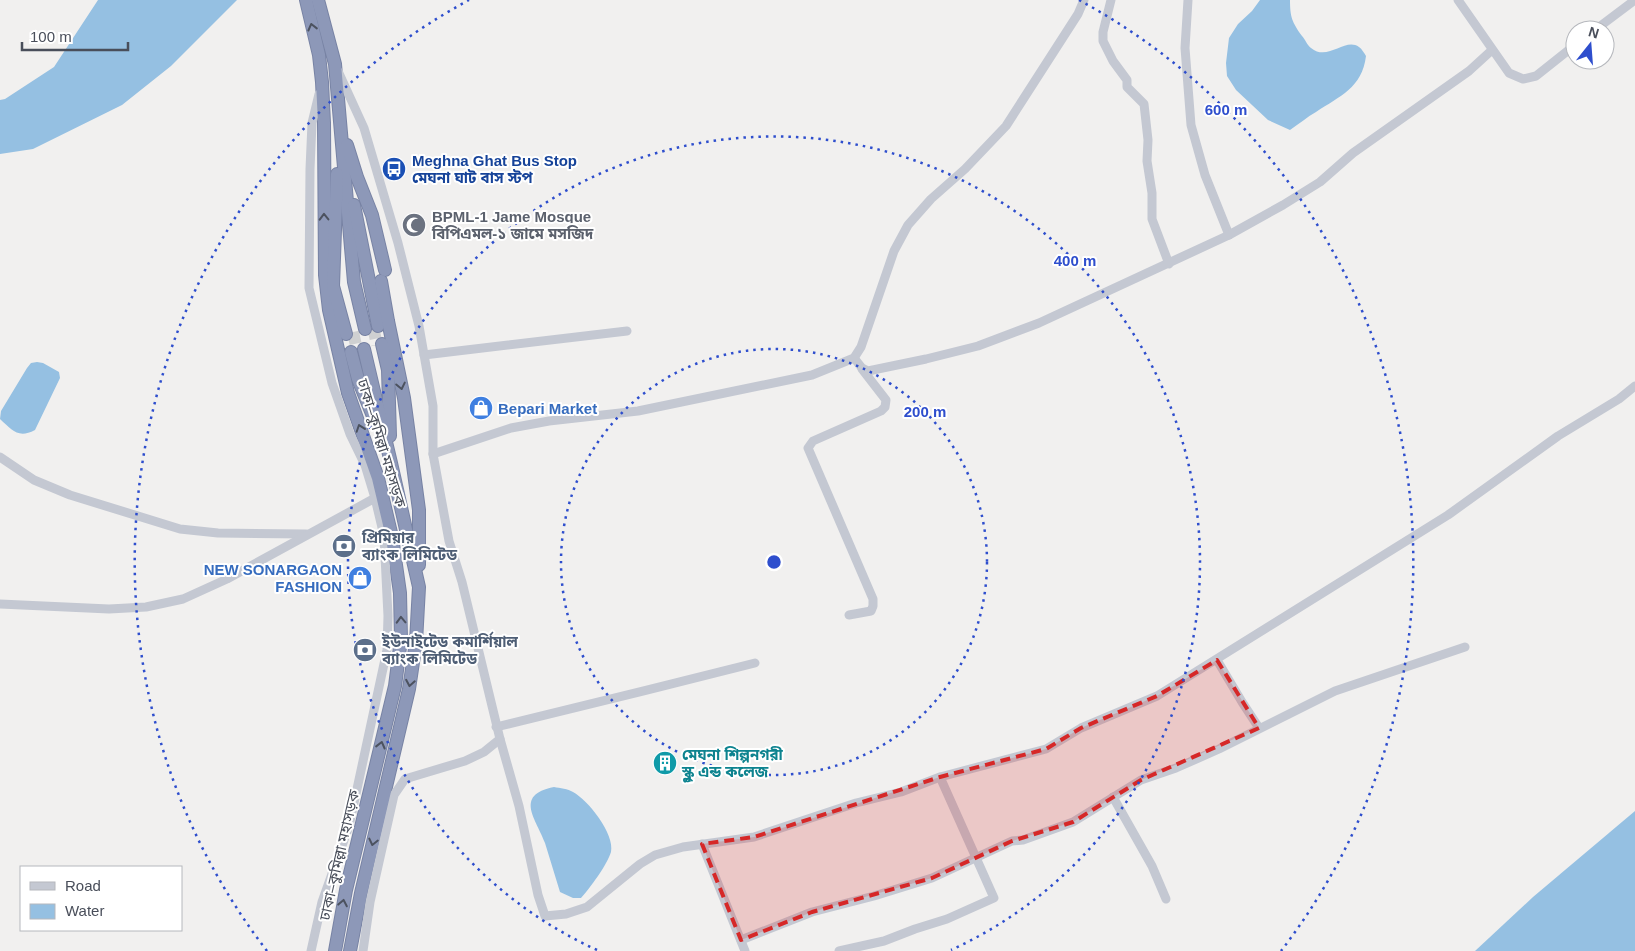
<svg xmlns="http://www.w3.org/2000/svg" width="1635" height="951" font-family="Arial,'Noto Sans Bengali',sans-serif">
<rect width="100%" height="100%" fill="#f1f0ef"/>
<g fill="#95c0e2">
<path d="M98 0H237L171 66 122 105 33 149 0 154V100L5 99 54 67Z"/>
<path d="M1260 0H1290C1290 17 1292 22 1302 36 1305 39 1307 45 1311 48 1328 62 1345 37 1359 47 1362 49 1364 53 1366 56 1362 88 1340 96 1316 112 1307 117 1299 124 1290 130L1268 120 1236 90 1227 76 1226 63 1229 38 1238 24 1252 11Z"/>
<path d="M37 362 43 363 59 372 60 378 35 430C18 439 12 430 0 419L1 411 27 368 31 363Z"/>
<path d="M554 787C560 788 568 789 573 792 588 800 615 834 611 852 607 865 590 888 581 898H573L560 892C555 876 550 859 545 843 537 820 513 795 554 787Z"/>
<path d="M1635 811V951H1475L1533 897Z"/>
</g>
<g fill="none" stroke-linecap="round" stroke-linejoin="round">
<g stroke="#cfd0d1" stroke-width="12" stroke-dasharray="12 6" stroke-linecap="butt">
<path d="M373 327 377 345"/>
<path d="M353 332 357 350"/>
</g>
<g stroke="#7883a4" stroke-width="14">
<g id="highway">
<path d="M306 0 319 55 322 82 324 123 325 275 329 310 348 393 378 478 392 537 400 593 401 639 395 686 346 890 335 951"/>
<path d="M318 0 335 64 354 282 365 329"/>
<path d="M347 145 357 177 372 215 385 270"/>
<path d="M337 174 333 286 346 334"/>
<path d="M354 205 378 326"/>
<path d="M381 281 388 321 404 398 419 510V565"/>
<path d="M382 344 388 370 390 436"/>
<path d="M351 352 358 379 375 421"/>
<path d="M350 951 361 893 409 689 416 642 419 587 391 463 364 349"/>
</g>
</g>
<g stroke="#c4c8d2" stroke-width="9">
<path d="M1111 0 1103 32V41L1113 61 1127 80V87L1144 104 1148 140 1147 161 1152 193V219L1169 264"/>
<path d="M1188 0 1185 48 1191 125 1205 175 1229 235"/>
<path d="M1458 0 1509 73 1523 79 1536 76 1575 45"/>
<path d="M1595 30 1635 0"/>
<path d="M338 71 364 128 398 243 419 326 433 406V454L449 541 462 582 500 739 484 752 465 761 405 779 394 795 370 902 363 951"/>
<path d="M424 355 627 331"/>
<path d="M854 358 862 368 868 371 926 359 978 346 1039 323 1229 235 1283 205 1320 182 1353 153 1469 71 1492 50"/>
<path d="M433 454 511 428 549 421 638 411 812 375 854 358 861 347 894 251 908 225 931 199 965 169 1006 126 1078 14 1084 0"/>
<path d="M0 457 34 480 70 495 180 529 218 533 306 534"/>
<path d="M0 604 109 609 146 607 183 599 227 579 375 498"/>
<path d="M849 615 871 611 873 606V599L808 448 813 441 881 411 885 407 886 400 862 369"/>
<path d="M1217 660 1242 702 1259 728"/>
<path d="M496 727C582 706 669 685 755 663"/>
<path d="M500 739 519 806 538 895 545 916 566 914 587 907 640 864 655 855 683 847 754 837 856 803 901 792 940 777 1046 749 1081 728 1157 696 1448 515 1558 436 1619 399 1635 386"/>
<path d="M1113 797 1152 866 1166 899"/>
<path d="M702 844 745 951"/>
<path d="M741 940 812 912 874 896 932 878 1012 841 1023 840 1073 822 1141 780 1176 768 1219 749 1335 691 1465 647"/>
<path d="M311 951 322 902 349 826 387 650 388 616 384 536 375 498 365 465 350 434 332 383 309 288 310 169 312 123 319 94"/>
<path d="M839 951 884 941 915 929 947 919 994 898 940 777"/>
</g>
<use href="#highway" stroke="#8d98b8" stroke-width="12"/>
</g>
<defs><path id="oneway-chevron" d="M-2-3.5L2.5 0L-2 3.5" fill="none" stroke-width="1.6" stroke-linecap="round" stroke-linejoin="round" transform="scale(1.25)"/></defs>
<g stroke="#4c525f">
<use href="#oneway-chevron" transform="translate(312 27) rotate(-104)"/>
<use href="#oneway-chevron" transform="translate(324 217) rotate(-91)"/>
<use href="#oneway-chevron" transform="translate(401 386) rotate(78)"/>
<use href="#oneway-chevron" transform="translate(360 428) rotate(-109)"/>
<use href="#oneway-chevron" transform="translate(401 620) rotate(-92)"/>
<use href="#oneway-chevron" transform="translate(410 683) rotate(100)"/>
<use href="#oneway-chevron" transform="translate(381 745) rotate(-76)"/>
<use href="#oneway-chevron" transform="translate(373 842) rotate(103)"/>
<use href="#oneway-chevron" transform="translate(343 903) rotate(-79)"/>
</g>
<path fill="#d62828" fill-opacity="0.2" stroke="#d62828" stroke-width="4" stroke-dasharray="10 6" stroke-linejoin="round" d="M1217 660 1259 728 1141 780 1073 822 1012 841 932 878 812 912 741 940 702 844 754 837 940 777 1046 749 1081 728 1157 696Z"/>
<g fill="none" stroke="#2e4ecd" stroke-width="2.5" stroke-dasharray="2.5 5">
<circle cx="774" cy="562" r="213"/>
<path d="M597 950A426 426 0 1 1 951 950"/>
<path d="M267 951A639 639 0 0 1 469 0M1079 0A639 639 0 0 1 1281 951"/>
</g>
<defs>
<g id="bus-disc" transform="scale(1.25)"><circle r="9.5" fill="#1a4fb4" stroke="#fff"/><path d="M-5-6H5V4H4V6H2V4H-2V6H-4V4H-5ZM-3.5-4V0h7V-4ZM-3.5 1.2v1.5H-2V1.2ZM2 1.2v1.5H3.5V1.2Z" fill="#fff"/></g>
<g id="mosque-disc" transform="scale(1.25)"><circle r="9.5" fill="#6b7280" stroke="#fff"/><path d="M3.5-4.9A6 6 0 1 0 3.5 4.9A5 5 0 1 1 3.5-4.9Z" fill="#fff"/></g>
<g id="shop-disc" transform="scale(1.25)"><circle r="9.5" fill="#3f7fe0" stroke="#fff"/><path d="M-5-2.5h2.3a2.7 3.5 0 0 1 5.4 0H5L5.5 6h-11ZM-1.5-2.5h3a1.5 2.3 0 0 0-3 0Z" fill="#fff"/></g>
<g id="bank-disc" transform="scale(1.25)"><circle r="9.5" fill="#5c6f8a" stroke="#fff"/><path d="M-6-4H6V4H-6ZM0-2.3a2.3 2.3 0 1 0 0 4.6a2.3 2.3 0 1 0 0-4.6Z" fill="#fff"/></g>
<g id="building-disc" transform="scale(1.25)"><circle r="9.5" fill="#0f9aa8" stroke="#fff"/><path d="M-4-6H4V6H1V3H-1V6H-4ZM-2.5-4.3h1.7v1.8h-1.7ZM.8-4.3h1.7v1.8H.8ZM-2.5-1h1.7V.8h-1.7ZM.8-1h1.7V.8H.8Z" fill="#fff"/></g>
</defs>
<g fill-rule="evenodd">
<use href="#bus-disc" x="394" y="169"/>
<use href="#mosque-disc" x="414" y="225"/>
<use href="#shop-disc" x="481" y="408"/>
<use href="#bank-disc" x="344" y="546"/>
<use href="#shop-disc" x="360" y="578"/>
<use href="#bank-disc" x="365" y="650"/>
<use href="#building-disc" x="665" y="763"/>
</g>
<g text-anchor="middle" dominant-baseline="central" stroke-width="4" stroke-linejoin="round" paint-order="stroke">
<g font-size="15" font-weight="bold" fill="#164399" stroke="#fff" text-anchor="start">
<text x="412" y="160">Meghna Ghat Bus Stop<tspan x="412" dy="17">মেঘনা ঘাট বাস স্টপ</tspan></text>
</g>
<g font-size="15" font-weight="bold" fill="#5b616d" stroke="#fff" text-anchor="start">
<text x="432" y="216">BPML-1 Jame Mosque<tspan x="432" dy="17">বিপিএমল-১ জামে মসজিদ</tspan></text>
</g>
<g font-size="15" font-weight="bold" fill="#366cbe" stroke="#fff" text-anchor="start">
<text x="498" y="408">Bepari Market</text>
<text x="342" y="569" text-anchor="end">NEW SONARGAON<tspan x="342" dy="17">FASHION</tspan></text>
</g>
<g font-size="15" fill="#494e5a" stroke="#fff">
<text transform="translate(382 443) rotate(73)">ঢাকা–কুমিল্লা মহাসড়ক</text>
<text transform="translate(339 855) rotate(-77)">ঢাকা–কুমিল্লা মহাসড়ক</text>
</g>
<g font-size="15" font-weight="bold" fill="#4e5e75" stroke="#fff" text-anchor="start">
<text x="362" y="537">প্রিমিয়ার<tspan x="362" dy="17">ব্যাংক লিমিটেড</tspan></text>
<text x="382" y="641">ইউনাইটেড কমার্শিয়াল<tspan x="382" dy="17">ব্যাংক লিমিটেড</tspan></text>
</g>
<g font-size="15" font-weight="bold" fill="#0d838f" stroke="#fff" text-anchor="start">
<text x="682" y="754">মেঘনা শিল্পনগরী<tspan x="682" dy="17">স্কুল এন্ড কলেজ</tspan></text>
</g>
</g>
<circle cx="774" cy="562" r="8" fill="#2e4ecd" stroke="#fff" stroke-width="2.5"/>
<g font-size="15" text-anchor="middle" font-weight="bold" fill="#2e4ecd" stroke="#fff" stroke-width="4" stroke-linejoin="round" paint-order="stroke">
<text x="1226" y="115">600 m</text>
<text x="1075" y="266">400 m</text>
<text x="925" y="417">200 m</text>
</g>
<rect x="20" y="866" width="162" height="65" fill="#ffffff" stroke="#b6b8bd"/>
<rect x="30" y="882" width="25" height="8" fill="#c4c8d2" stroke="#b6b8bd"/>
<text x="65" y="891" font-size="15" fill="#494e5a">Road</text>
<rect x="30" y="904" width="25" height="15" fill="#95c0e2" stroke="#b6b8bd"/>
<text x="65" y="916" font-size="15" fill="#494e5a">Water</text>
<g transform="translate(1590 45) rotate(17)"><circle r="24" fill="#ffffff" stroke="#b6b8bd"/>
<path d="M0-4L9 19L0 12L-9 19Z" fill="#2e4ecd"/>
<text y="-8" font-size="14" font-weight="bold" text-anchor="middle" fill="#494e5a">N</text>
</g>
<path d="M22 42v8h106v-8" fill="none" stroke="#494e5a" stroke-width="2.5"/>
<text x="30" y="42" font-size="15" fill="#494e5a" stroke="#ffffff" stroke-width="4" paint-order="stroke">100 m</text>
</svg>
